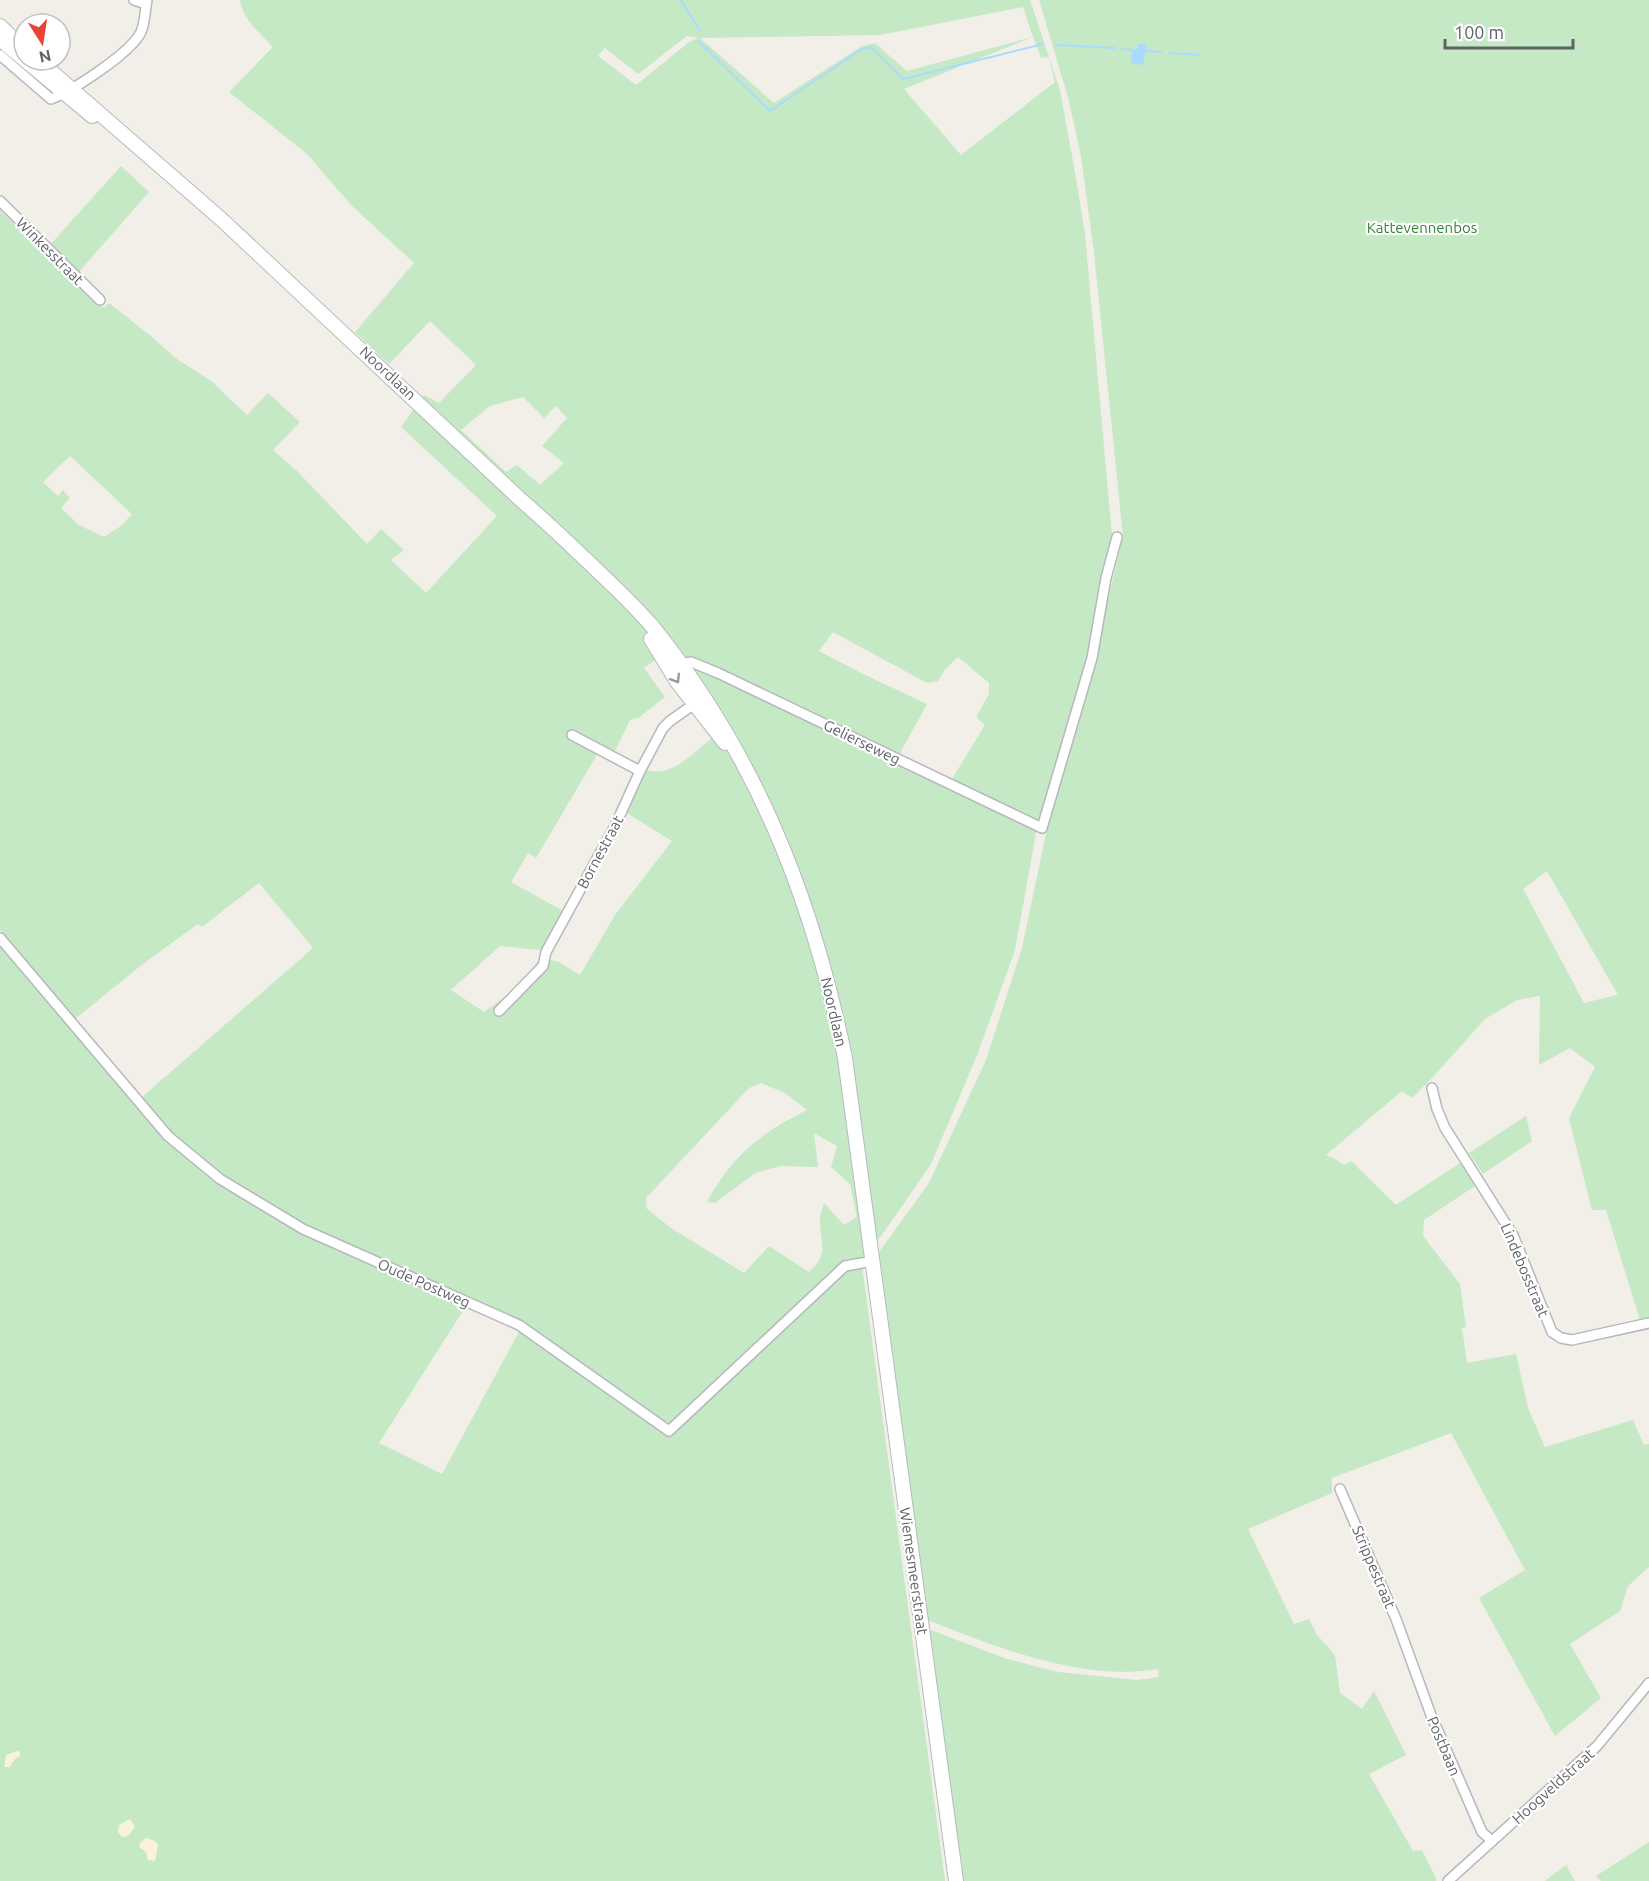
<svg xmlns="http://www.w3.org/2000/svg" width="1649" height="1881" font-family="Ubuntu,sans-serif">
<rect width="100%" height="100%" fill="#f1efe8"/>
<g fill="#c5e8c5" fill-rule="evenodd">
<path d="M240 0H1030L1060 90 1076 178 1085 234 1112 536 1088 659 1036 833 1015 950 978 1053 931 1164 882 1235 861 1258 945 1881H0V944L113 1080 121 1074 141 1098 313 948 259 883 202 927 198 924 144 963 75 1019 0 930V211L104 308 109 303 152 337 178 360 210 380 247 415 268 393 300 422 273 450 298 472 367 544 381 529 404 550 391 560 426 593 497 516 401 427 424 395 439 403 476 365 430 321 389 364 355 332 414 263 352 206 307 154 229 92 273 47C260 33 243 20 240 0ZM1023 7 1033 37 907 71 875 43 862 46 774 103 700 38 880 35ZM687 36 698 38 688 43 636 85 598 56 605 48 638 74ZM1033 37 1041 58 1049 57 1055 82 961 155 904 89ZM523 397 544 418 556 406 567 418 542 446 564 463 540 485 517 465 506 472 461 430 490 406ZM70 456 132 514 121 526 104 537 79 525 61 508 70 498 63 490 58 496 43 482ZM833 632 927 683 938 681 945 669 958 657 989 683V694L976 717 985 725 952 779 899 755 927 704 863 674 819 651ZM658 658 712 738C693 753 670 780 645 769L625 812 672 841 615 915 580 975 557 961 539 959 524 983 484 1012 451 990 500 946 539 950 552 940 565 912 511 882 528 853 536 858 601 748 613 755 630 720 638 718 665 697 644 668ZM761 1083 785 1093 807 1110C759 1134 733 1155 707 1202L715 1203 755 1173 781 1166 818 1167 814 1133 837 1146 831 1167 850 1184 857 1217 844 1225 824 1203C823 1208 820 1213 820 1218 819 1241 831 1253 809 1272L769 1246 744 1273 671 1228 647 1209 646 1198 749 1088ZM466 1306 520 1330 442 1474 379 1443Z"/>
<path d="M1039 0H1649V1318L1640 1320 1606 1210H1592L1569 1118 1595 1067 1570 1048 1539 1065 1540 996 1517 1000 1485 1019 1433 1077 1412 1098 1402 1091 1326 1155 1337 1160 1344 1165 1351 1161 1396 1205 1460 1163 1475 1186 1424 1220 1423 1236 1460 1284 1466 1327 1462 1328 1467 1363 1516 1354 1528 1408 1545 1447 1633 1420 1644 1445 1649 1444V1567L1628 1586 1620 1611 1570 1644 1601 1698 1555 1736 1479 1598 1525 1570 1451 1433 1332 1478V1493L1248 1529 1294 1624 1309 1619 1317 1635 1335 1655 1340 1693 1362 1709 1374 1691 1406 1755 1369 1774 1413 1851 1422 1850 1437 1880 1435 1881H962L928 1629 1007 1659 1058 1672 1137 1680 1159 1677 1158 1669C1082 1682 996 1647 925 1619L877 1255 929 1183 986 1060 1022 948 1048 824 1094 659 1123 536 1094 253 1081 156 1068 97ZM1547 871 1618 995H1617L1584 1003 1523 889Z"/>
<path d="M121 166 149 192 77 274 50 245Z"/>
<path d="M1526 1116 1532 1141 1483 1174 1469 1153Z"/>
<path d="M1649 1842V1881H1601L1596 1876Z"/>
<path d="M1566 1865 1575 1881H1545Z"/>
</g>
<g fill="#fbf3d9">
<path d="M17 1751 20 1752V1756L15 1759 10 1767H4L6 1755Z"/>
<path d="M130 1819 135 1827 128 1836 122 1837 118 1832 119 1825Z"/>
<path d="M146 1838 155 1841 158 1845 155 1861 148 1860 146 1852 139 1847 140 1843Z"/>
</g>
<path fill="#aadaff" d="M1138 44 1147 45 1143 65 1131 63 1132 50H1137Z"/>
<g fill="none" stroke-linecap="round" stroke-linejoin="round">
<g stroke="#aadaff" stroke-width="2">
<path d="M681 0 700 31"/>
<path d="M698 41 770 111 862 49 871 47 903 79 1043 44"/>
<path d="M1056 45 1115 48"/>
<path d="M1122 49 1132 50"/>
<path d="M1146 51 1161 52"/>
<path d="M1170 53 1198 55"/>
</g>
<g stroke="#b5b8bc" stroke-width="12">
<g id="street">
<path d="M134 0 146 4"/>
<path d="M0 55 51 99C72 91 131 53 141 32 145 23 145 10 147 0"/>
<path d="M0 201 100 300"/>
<path d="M680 664 691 662 718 673 1042 828 1092 658 1106 578 1117 537"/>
<path d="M572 735 640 771"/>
<path d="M0 938 168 1136 220 1179 303 1229 519 1325 669 1431 845 1266 873 1261"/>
<path d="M499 1011 543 966 546 952 615 826 640 771 663 728 670 721 697 702"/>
<path d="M1432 1088 1437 1109 1445 1128 1513 1235 1552 1332 1561 1338 1572 1340 1649 1323"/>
<path d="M1340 1489 1396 1619 1431 1715 1482 1832 1492 1841"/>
<path d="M1448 1881 1597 1746 1649 1683"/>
</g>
</g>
<g stroke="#b6babf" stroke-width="16">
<g id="secondary">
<path d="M0 26 18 44"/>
<path d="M0 39 92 116"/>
<path d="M38 60 221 219 521 500C550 525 577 551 604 577 621 593 637 609 652 626 756 755 812 897 845 1058L956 1881"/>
<path d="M651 639 678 683 725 743"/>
</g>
</g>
<use href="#street" stroke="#fff" stroke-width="9"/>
<use href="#secondary" stroke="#fff" stroke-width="14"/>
</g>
<defs><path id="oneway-chevron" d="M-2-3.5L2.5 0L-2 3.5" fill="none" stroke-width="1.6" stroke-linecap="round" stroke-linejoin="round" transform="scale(1.5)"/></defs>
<use stroke="#979a9d" href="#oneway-chevron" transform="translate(676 679) rotate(58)"/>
<g text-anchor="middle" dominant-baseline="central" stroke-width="4.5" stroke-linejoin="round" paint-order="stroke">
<g font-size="15" fill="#348238" stroke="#fff">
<text x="1422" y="227">Kattevennenbos</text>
</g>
<g font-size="15" fill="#5f6368" stroke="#fff">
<text transform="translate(50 251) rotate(45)">Winkesstraat</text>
<text transform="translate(388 373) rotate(43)">Noordlaan</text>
<text transform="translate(862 742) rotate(26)">Gelierseweg</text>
<text transform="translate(600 852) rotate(-62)">Bornestraat</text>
<text transform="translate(834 1012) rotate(77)">Noordlaan</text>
<text transform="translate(1525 1270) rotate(67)">Lindebosstraat</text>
<text transform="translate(424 1283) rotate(24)">Oude Postweg</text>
<text transform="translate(1374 1567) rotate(67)">Strippestraat</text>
<text transform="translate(914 1571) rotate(82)">Wiemesmeerstraat</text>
<text transform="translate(1444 1746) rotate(67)">Postbaan</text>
<text transform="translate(1553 1786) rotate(-42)">Hoogveldstraat</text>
</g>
</g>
<g transform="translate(42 42) rotate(168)"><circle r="28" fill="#ffffff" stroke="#bfc1c3" stroke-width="1.5"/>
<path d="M0-4.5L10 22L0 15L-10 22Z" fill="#ea4335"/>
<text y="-9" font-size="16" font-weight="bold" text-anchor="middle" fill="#5f6368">N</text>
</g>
<path d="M1445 39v9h128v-9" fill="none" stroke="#5f6368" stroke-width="3"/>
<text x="1454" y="39" font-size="18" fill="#5f6368" stroke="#ffffff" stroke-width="4.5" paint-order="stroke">100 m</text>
</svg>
